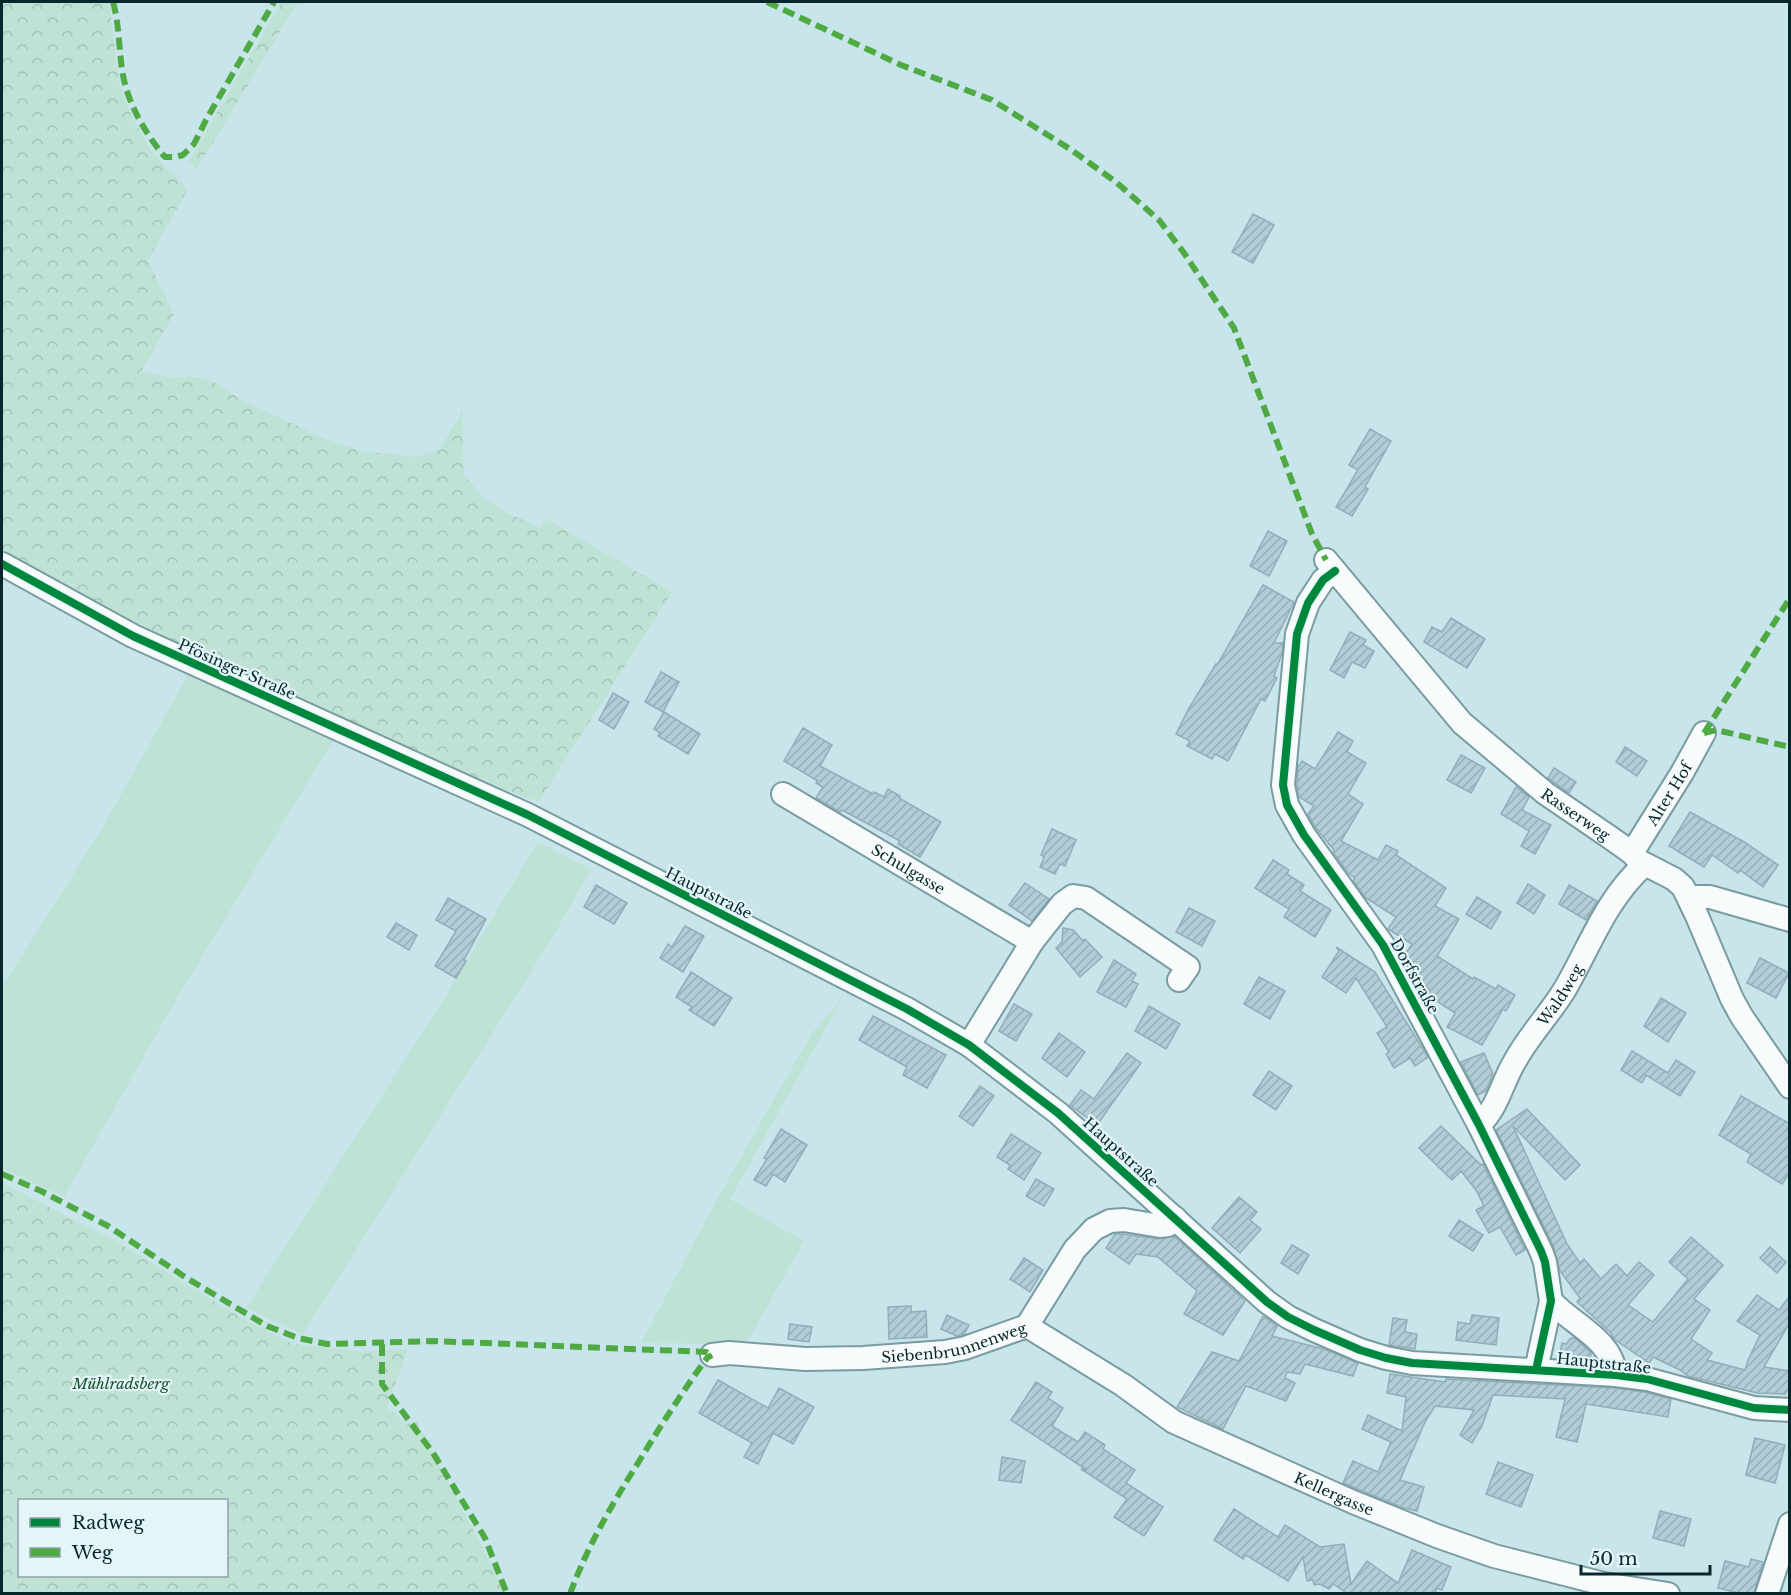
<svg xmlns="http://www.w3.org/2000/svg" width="1791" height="1595" font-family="'Libre Baskerville',serif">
<defs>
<pattern id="forest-crowns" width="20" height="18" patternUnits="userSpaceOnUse" patternTransform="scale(1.5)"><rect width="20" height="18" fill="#c0e2d4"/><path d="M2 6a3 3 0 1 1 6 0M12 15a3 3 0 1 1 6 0" fill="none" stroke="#a4c2b6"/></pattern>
<pattern id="building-hatch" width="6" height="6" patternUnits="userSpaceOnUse" patternTransform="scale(1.5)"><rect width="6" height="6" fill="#b1cdd6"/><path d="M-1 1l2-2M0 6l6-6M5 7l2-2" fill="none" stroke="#97b0b8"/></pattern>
</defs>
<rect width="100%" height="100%" fill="#c8e5eb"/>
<g fill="#c0e2d4">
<path d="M188 675 334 739 177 998 64 1197 2 1168V987L100 832Z"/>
<path d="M538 842 591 869 551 940 303 1334 246 1308 447 994Z"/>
<path d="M842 999 730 1199 804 1241 746 1344 641 1343 720 1194 782 1085 813 1032Z"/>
</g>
<g fill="url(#forest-crowns)" fill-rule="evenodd">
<path d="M2 2H108L110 7 119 83 132 117 152 152 188 189 148 260 174 314 141 372 170 377H198L214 382 246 402 326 439 362 451 415 457 440 449 462 412 464 474 482 497 505 512 540 528 546 519 672 592 539 801 523 797C347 721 166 650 2 552Z"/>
<path d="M281 2H298L197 169 189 161Z"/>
<path d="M2 1183 114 1240 250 1323 293 1344 357 1351 408 1349 387 1407 406 1424 417 1422 506 1593H2ZM20 1500H226V1576H20Z"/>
</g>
<g fill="url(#building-hatch)" stroke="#91adb7" stroke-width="1.5">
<path d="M1253 214 1274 225 1253 263 1232 252Z"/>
<path d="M1370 429 1391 441 1365 487 1368 489 1352 516 1336 507 1358 470 1349 465Z"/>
<path d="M1268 531 1287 541 1269 576 1250 566Z"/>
<path d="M1263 585 1294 602 1274 643H1283L1282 653 1274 676 1277 678 1265 701 1261 699 1228 761 1215 754 1212 759 1187 746 1190 741 1176 734 1189 708 1216 664 1217 665Z"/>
<path d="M1451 618 1485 639 1467 668 1424 642 1432 627 1442 632Z"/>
<path d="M1350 632 1366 640 1363 645 1374 651 1365 668 1352 662 1344 678 1330 670Z"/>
<path d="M661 672 679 682 663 712 645 702Z"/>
<path d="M613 693 629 702 614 729 599 720Z"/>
<path d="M664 712 700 734 688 754 658 736 660 733 654 729Z"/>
<path d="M803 728 832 745 820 766 873 794 874 792 884 797 888 789 900 796 899 798 941 822 920 857 898 844 900 841 842 810 840 812 816 798 823 787 816 783 818 781 784 761Z"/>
<path d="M1338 732 1353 741 1347 752 1366 763 1348 794 1363 804 1341 841 1378 860 1386 845 1398 851 1396 855 1446 888 1435 906 1459 919 1437 956 1473 979 1474 977 1496 989 1498 985 1515 995 1506 1011 1503 1009 1482 1045 1447 1027 1455 1013 1426 994 1429 989 1418 982 1404 956 1412 944 1388 929 1396 917 1366 898 1353 881 1355 878 1349 874 1333 852 1334 850 1315 827 1308 814 1314 806 1299 797 1297 784 1298 767 1302 761 1315 769Z"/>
<path d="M1625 747 1647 761 1637 776 1616 762Z"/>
<path d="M1461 755 1485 768 1471 793 1447 780Z"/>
<path d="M1554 768 1576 782 1569 793 1548 778Z"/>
<path d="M1516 787 1529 797 1522 810 1551 825 1535 854 1521 846 1529 831 1501 814Z"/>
<path d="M1690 812 1744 842 1778 865 1763 887 1740 870 1738 873 1712 855 1704 867 1669 846Z"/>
<path d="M1052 829 1076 840 1065 866 1060 864 1055 874 1040 867 1044 857 1041 855Z"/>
<path d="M1273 860 1289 870 1287 874 1304 885 1300 891 1331 910 1315 937 1284 917 1289 909 1255 888Z"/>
<path d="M1025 883 1049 899 1032 921 1009 905Z"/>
<path d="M1528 884 1545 895 1534 914 1517 903Z"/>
<path d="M596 885 627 903 614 924 584 907Z"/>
<path d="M1569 885 1597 901 1586 920 1559 904Z"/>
<path d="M1477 897 1501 912 1491 929 1466 914Z"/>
<path d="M448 898 486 919 464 960 466 961 456 978 435 966 456 931 436 920Z"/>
<path d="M1189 908 1215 921 1202 946 1176 932Z"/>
<path d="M396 923 417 935 409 950 387 937Z"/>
<path d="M685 926 704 936 683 972 660 958 668 944 672 947Z"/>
<path d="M1063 928 1073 930 1083 941 1085 939 1102 957 1080 977 1056 948 1062 942Z"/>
<path d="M1336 947 1375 972 1428 1057 1415 1066 1410 1058 1394 1068 1386 1054 1389 1052 1377 1033 1387 1027 1356 978 1346 993 1322 977 1339 951Z"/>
<path d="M1760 958 1789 973 1776 998 1747 983Z"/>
<path d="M1114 960 1136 974 1132 981 1138 984 1126 1007 1097 992Z"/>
<path d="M691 972 732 998 714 1026 689 1010 692 1007 676 997Z"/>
<path d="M1259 977 1285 991 1270 1019 1244 1004Z"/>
<path d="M1661 998 1686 1013 1668 1042 1644 1026Z"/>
<path d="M1014 1004 1032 1014 1016 1041 999 1031Z"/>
<path d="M1149 1006 1180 1024 1166 1049 1135 1031Z"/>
<path d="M873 1016 946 1055 927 1088 903 1075 907 1067 859 1040Z"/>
<path d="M1059 1033 1085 1052 1067 1077 1042 1058Z"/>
<path d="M1632 1051 1668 1073 1676 1060 1695 1072 1680 1096 1646 1075 1642 1083 1621 1070Z"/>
<path d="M1127 1053 1141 1063 1097 1125 1070 1105 1081 1090 1094 1099Z"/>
<path d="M1484 1053 1493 1074 1486 1091 1478 1095 1461 1062Z"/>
<path d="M1269 1071 1292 1086 1276 1110 1253 1095Z"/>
<path d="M980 1086 994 1096 973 1126 959 1116Z"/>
<path d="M1741 1096 1790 1124V1172L1782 1184 1747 1162 1751 1154 1719 1135Z"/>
<path d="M1527 1109 1580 1165 1565 1180 1513 1126 1567 1244 1580 1263 1584 1259 1601 1279 1616 1264 1627 1276 1639 1262 1654 1275 1628 1305 1653 1322 1688 1279 1669 1262 1691 1237 1723 1265 1694 1299 1710 1310 1691 1339 1712 1353 1707 1360 1745 1370 1748 1360 1760 1335 1737 1321 1757 1295 1779 1310 1790 1296V1322L1764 1367 1790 1371V1385L1785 1394 1757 1393 1688 1376 1680 1370 1653 1357 1649 1363 1614 1339 1611 1333 1577 1302 1580 1298 1560 1271 1553 1245 1496 1130Z"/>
<path d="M1441 1126 1481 1165 1483 1164 1525 1250 1516 1255 1500 1227 1489 1233 1476 1210 1484 1206 1476 1190 1461 1171 1452 1180 1419 1148Z"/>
<path d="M781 1129 807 1145 785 1182 773 1174 766 1186 754 1180 767 1159 764 1158Z"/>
<path d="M1011 1134 1041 1153 1024 1180 1008 1169 1010 1165 997 1157Z"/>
<path d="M1036 1179 1054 1189 1044 1206 1026 1196Z"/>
<path d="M1239 1197 1257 1212 1250 1220 1261 1229 1240 1253 1212 1228Z"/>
<path d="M1459 1220 1483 1235 1473 1251 1449 1236Z"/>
<path d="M1115 1234H1123L1158 1239 1174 1236 1245 1301 1223 1335 1184 1314 1197 1291 1158 1257 1136 1254 1129 1264 1106 1248Z"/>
<path d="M1292 1245 1309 1255 1298 1274 1281 1263Z"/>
<path d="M1770 1247 1786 1262 1777 1273 1760 1258Z"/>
<path d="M1024 1258 1043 1270 1030 1292 1010 1279Z"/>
<path d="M911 1306V1312L926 1311 927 1337 889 1339 888 1307Z"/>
<path d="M947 1315 969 1325 964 1334 957 1336 941 1329Z"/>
<path d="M1472 1315 1499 1318 1496 1345 1456 1340 1458 1322 1470 1324Z"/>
<path d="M1263 1316 1277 1326 1272 1336 1324 1349 1358 1363 1353 1376 1305 1364 1300 1374 1287 1372 1285 1378 1295 1383 1286 1401 1246 1386 1223 1429 1177 1407 1212 1352 1239 1361Z"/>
<path d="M1393 1318 1407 1320 1405 1332 1417 1334 1415 1349 1389 1345Z"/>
<path d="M790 1324 812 1327 809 1342 788 1339Z"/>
<path d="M1571 1338H1575L1589 1351 1591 1354 1590 1360 1559 1358 1562 1343 1566 1344Z"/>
<path d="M1390 1374 1445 1382 1446 1379 1615 1388 1644 1392 1671 1399 1668 1417 1586 1404 1577 1442 1556 1437 1565 1399 1493 1395 1482 1426 1472 1443 1460 1435 1474 1410 1435 1406 1425 1422 1400 1480 1424 1487 1417 1511 1401 1507 1343 1483 1353 1461 1378 1472 1391 1442 1362 1429 1368 1415 1402 1431 1406 1397 1387 1393Z"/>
<path d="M718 1380 768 1408 779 1388 814 1407 793 1444 773 1433 758 1464 744 1457 752 1443 699 1413Z"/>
<path d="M1036 1382 1052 1392 1048 1398 1063 1408 1052 1426 1078 1442 1085 1432 1105 1445 1103 1449 1135 1470 1126 1483 1163 1507 1144 1536 1114 1517 1127 1499 1081 1469 1087 1470 1011 1420Z"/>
<path d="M1755 1438 1785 1445 1775 1483 1746 1475Z"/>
<path d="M1002 1457 1025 1461 1021 1483 999 1480Z"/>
<path d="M1498 1462 1533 1475 1521 1507 1486 1494Z"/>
<path d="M1234 1509 1278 1537 1285 1525 1320 1547 1344 1544 1351 1584 1367 1561 1398 1583 1412 1550 1451 1567 1442 1590 1437 1588 1435 1593H1344L1345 1592 1333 1584 1329 1589 1320 1584 1314 1585 1313 1580 1307 1581 1303 1557 1288 1581 1246 1555 1243 1559 1214 1540Z"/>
<path d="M1660 1511 1691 1519 1684 1546 1653 1538Z"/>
<path d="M1751 1559 1763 1562 1754 1593H1738L1718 1588 1725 1561 1749 1567Z"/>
</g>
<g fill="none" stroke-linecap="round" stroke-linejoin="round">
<g stroke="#799ca2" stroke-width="26">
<g id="minor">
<path id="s1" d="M1326 560 1462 723 1545 793 1608 836 1632 853 1639 861 1674 879 1683 887 1697 916 1732 999 1742 1017 1790 1087"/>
<path d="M2 564 133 636 528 815 907 1009 969 1045 1058 1113 1267 1302 1288 1317 1314 1330 1360 1350 1386 1358 1412 1363 1616 1375 1647 1379 1754 1408 1790 1410"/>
<path d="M1335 571 1323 580 1308 603 1297 634 1283 785 1287 805 1304 835 1383 945 1479 1125 1541 1251 1545 1262 1551 1301 1536 1370"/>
<path id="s2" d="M783 794 1032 942"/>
<path id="s3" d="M1632 853 1682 773 1704 733"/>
<path d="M1689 897H1710L1790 920"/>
<path d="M969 1045 1032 942 1062 904 1073 896 1086 898 1188 967 1179 980"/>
<path id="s4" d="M1479 1125C1498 1108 1502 1082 1515 1061 1529 1035 1550 1014 1565 989 1590 946 1606 899 1644 865"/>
<path d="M1551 1301C1574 1326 1611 1338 1616 1375"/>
<path id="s5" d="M1027 1326 1123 1385 1174 1422 1353 1502 1437 1536 1494 1556 1604 1584 1668 1594"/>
<path id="s6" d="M712 1355 729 1353 805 1359 863 1358 945 1352 965 1348 1027 1326 1075 1249 1094 1229 1110 1221 1124 1220 1160 1226 1168 1225 1175 1218"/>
<path d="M1767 1594 1790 1524"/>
</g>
</g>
<use href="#minor" stroke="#f7fbfc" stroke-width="22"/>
<g stroke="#50aa44" stroke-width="6" stroke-dasharray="12 6" stroke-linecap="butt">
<path d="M113 2C119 23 119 48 122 70 127 102 144 132 165 157H175L183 155 194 144 206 120 274 2"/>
<path d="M767 2 901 65 992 100 1070 149 1116 182 1159 220 1184 253 1234 328 1312 534 1326 560"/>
<path d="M1704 733 1790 598"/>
<path d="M1704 733 1716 730 1790 747"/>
<path d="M2 1174 41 1191 108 1226 185 1277 267 1326 298 1338 327 1344 434 1341 706 1352 712 1355"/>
<path d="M382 1344V1384L433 1453 485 1538 507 1594"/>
<path d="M570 1594C588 1545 611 1506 638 1463 660 1427 682 1392 707 1358L712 1355"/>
</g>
<g stroke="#e4f5f9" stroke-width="11">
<g id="cycleway">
<path d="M2 564 133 636 528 815 907 1009 969 1045 1058 1113 1267 1302 1288 1317 1314 1330 1360 1350 1386 1358 1412 1363 1616 1375 1647 1379 1754 1408 1790 1410"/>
<path d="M1335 571 1323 580 1308 603 1297 634 1283 785 1287 805 1304 835 1383 945 1479 1125 1541 1251 1545 1262 1551 1301 1536 1370"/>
</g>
</g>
<use href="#cycleway" stroke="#00873e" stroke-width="8"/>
</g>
<g text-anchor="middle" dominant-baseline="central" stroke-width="4.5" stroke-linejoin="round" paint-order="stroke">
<g font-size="15" fill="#07272c" stroke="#e4f5f9">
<text transform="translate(237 669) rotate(24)">Pfösinger Straße</text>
<text stroke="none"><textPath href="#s3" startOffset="70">Alter Hof</textPath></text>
<text stroke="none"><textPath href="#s1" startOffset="358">Rasserweg</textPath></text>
<text stroke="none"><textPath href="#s2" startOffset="146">Schulgasse</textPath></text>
<text transform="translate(709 893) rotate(27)">Hauptstraße</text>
<text transform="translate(1415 976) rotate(61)">Dorfstraße</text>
<text stroke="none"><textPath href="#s4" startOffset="154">Waldweg</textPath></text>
<text transform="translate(1121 1152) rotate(42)">Hauptstraße</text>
<text stroke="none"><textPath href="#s6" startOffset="244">Siebenbrunnenweg</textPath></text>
<text transform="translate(1604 1363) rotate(6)">Hauptstraße</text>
<text stroke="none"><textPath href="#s5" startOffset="351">Kellergasse</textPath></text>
</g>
<g font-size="15" font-style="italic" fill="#15512a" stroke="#e4f5f9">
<text x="121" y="1383">Mühlradsberg</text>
</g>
</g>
<rect width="1791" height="1595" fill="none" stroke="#07272c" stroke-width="6"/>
<rect x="18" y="1499" width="210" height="78" fill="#e4f5f9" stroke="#8ca3a7" stroke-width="1.5"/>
<rect x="30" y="1518" width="30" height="9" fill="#00873e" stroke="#8ca3a7" stroke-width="1.5"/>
<text x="72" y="1529" font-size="18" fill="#07272c">Radweg</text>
<rect x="30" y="1548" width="30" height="9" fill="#50aa44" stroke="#8ca3a7" stroke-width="1.5"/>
<text x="72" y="1559" font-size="18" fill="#07272c">Weg</text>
<path d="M1581 1565v9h129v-9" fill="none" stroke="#07272c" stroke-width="3"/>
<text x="1590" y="1565" font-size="18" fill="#07272c" stroke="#e4f5f9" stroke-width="4.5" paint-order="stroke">50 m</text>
</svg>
